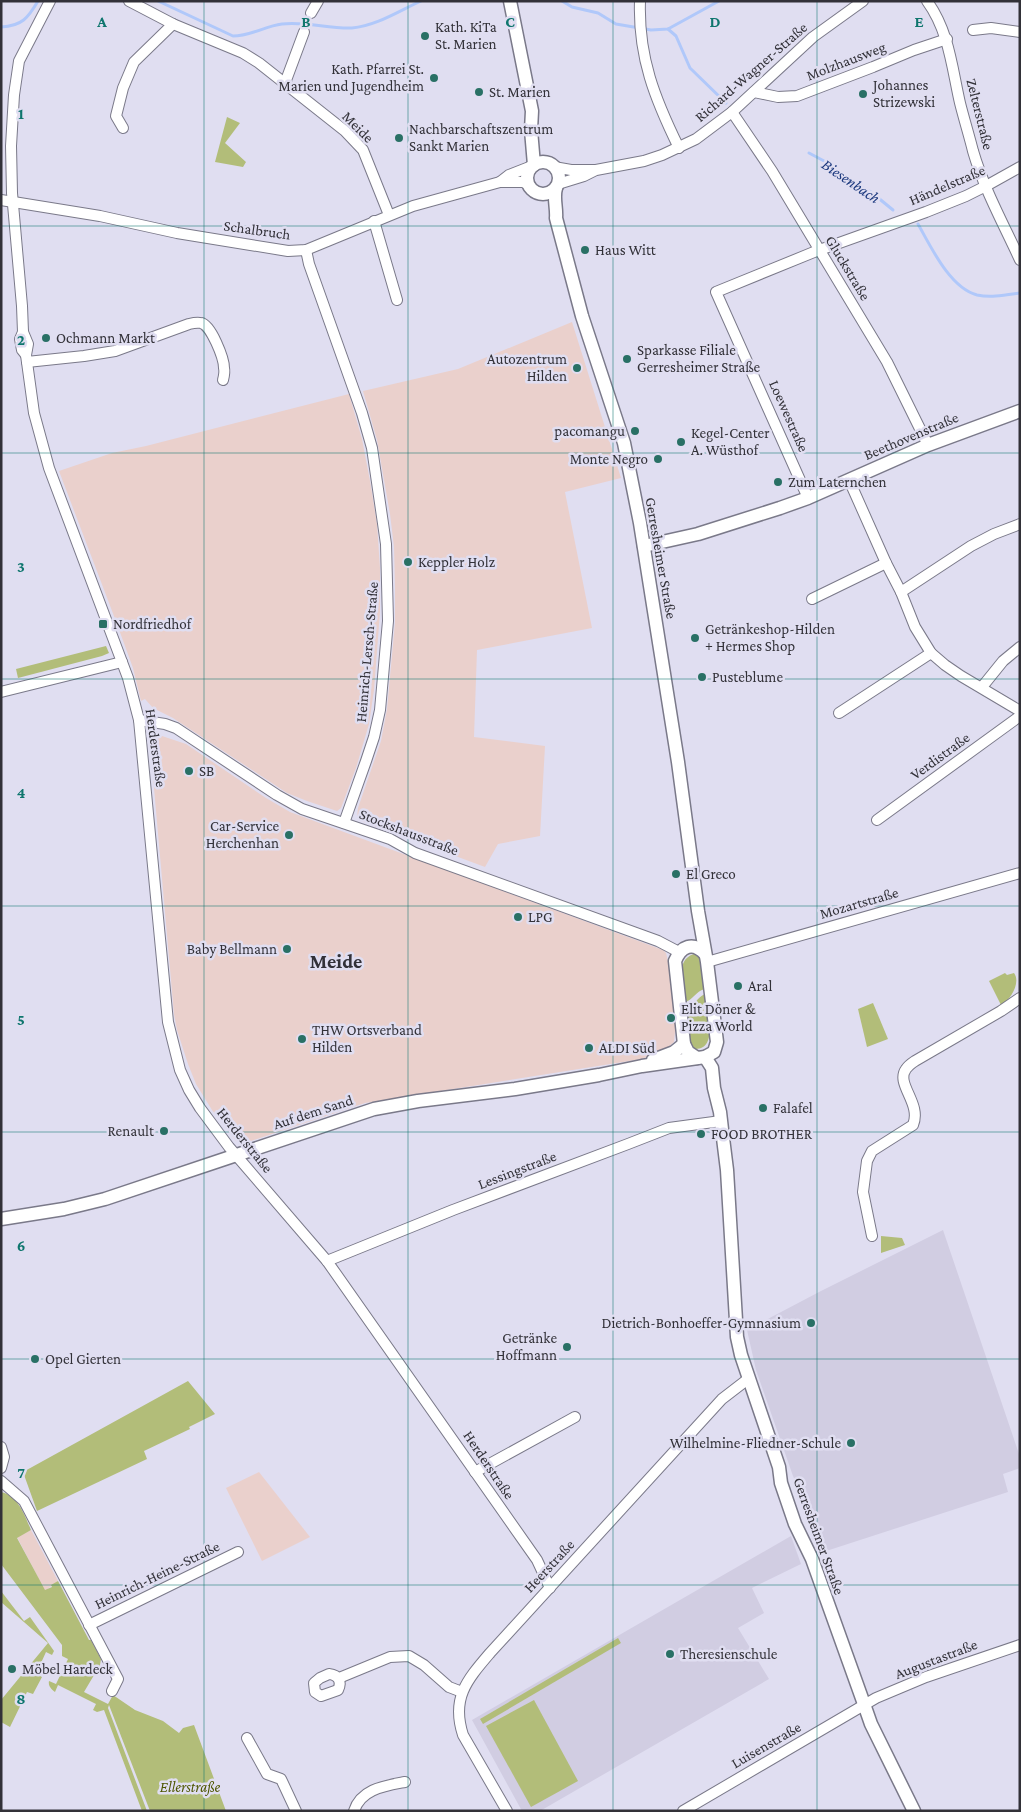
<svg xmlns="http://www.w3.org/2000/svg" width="1021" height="1812" font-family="'Crimson Pro',serif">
<rect width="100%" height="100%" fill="#e0def1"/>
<g fill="#ead0cc">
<path d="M572 322 621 478 565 492 592 628 477 650 474 737 545 746 540 836 498 844 485 867 361 821 357 817 358 808 381 741 387 709 395 623V588L394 547 390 514 377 440 363 391 458 369Z"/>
<path d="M349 394 362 439 370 481 377 524 380 568V612L374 690 369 724 356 768 341 808 337 811 307 801 287 793 173 718 153 708 145 699 141 701 133 668 117 624 59 471 112 453 146 446Z"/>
<path d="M154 736H162L186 744 266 798 290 812 663 950 666 953 669 965 676 1022 674 1042 667 1048 642 1059 365 1103 245 1143 236 1141 212 1110 196 1084 188 1064 177 1030 174 1014 150 743Z"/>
<path d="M259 1472 310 1537 262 1561 226 1488Z"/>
<path d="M31 1530 58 1581 45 1591 17 1537Z"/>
</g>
<g fill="#d1cde2">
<path d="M943 1230 1020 1457V1468L1003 1474 1008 1492 820 1553 818 1535 808 1507 793 1476 756 1370 747 1330 821 1291Z"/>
<path d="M791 1536 801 1564 752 1588 764 1613 738 1628 769 1679 540 1811H522L472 1720Z"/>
</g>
<g fill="#b2bd79">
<path d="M227 117 240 123 225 143 246 162 243 167 215 162Z"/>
<path d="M106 646 109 653 102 656 18 678 16 669Z"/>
<path d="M694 954 699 957 701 960 705 989C696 991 693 1000 685 1002 683 987 674 960 694 954Z"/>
<path d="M1005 973 1007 975 1014 973C1021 982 1011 1000 1001 1005L989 981Z"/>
<path d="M705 994C707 1009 719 1050 695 1049L690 1043 686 1008C695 1006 697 997 705 994Z"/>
<path d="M873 1003 888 1039 867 1047 858 1009Z"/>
<path d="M881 1236 902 1238 905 1245 881 1253Z"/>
<path d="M188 1381 215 1414 189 1427 190 1429 144 1451 147 1459 37 1511 23 1472Z"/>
<path d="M1 1492C18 1495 25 1516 31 1530L17 1538 45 1590 52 1587 51 1585 58 1581 89 1640H91L101 1659 100 1665 84 1692 108 1704 113 1695 135 1710 163 1721 179 1733 183 1728 194 1725 226 1811H150L109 1705 108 1708 147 1811H142L104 1710 97 1712 93 1710 96 1704 58 1685 55 1692C51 1689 48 1686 49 1681L56 1684 68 1659 62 1656V1645L1 1564Z"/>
<path d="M1 1591 24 1621 30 1617 54 1651 52 1655 46 1652 36 1674 42 1677 33 1694 27 1692 10 1727 1 1722V1700L48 1643 1 1602Z"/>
<path d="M618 1638 621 1643 483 1724 480 1719Z"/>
<path d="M534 1700 578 1781 531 1807 486 1726Z"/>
</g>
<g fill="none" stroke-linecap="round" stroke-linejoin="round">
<g stroke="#b0c8fa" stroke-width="3">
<path d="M158 1 233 36C251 36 265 26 282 24 305 21 329 29 352 28 376 26 399 11 421 1"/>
<path d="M562 1 572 7 598 13 616 24 651 30 668 29 719 1"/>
<path d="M1 27C22 26 28 18 38 1"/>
<path d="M668 29 676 36 690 68 726 103"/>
<path d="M809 153 826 162 847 179 871 192 893 210"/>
<path d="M918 224C931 247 950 288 977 295 991 298 1006 295 1020 293"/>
</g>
<g stroke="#7a7989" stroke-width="12">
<g id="minor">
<path d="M129 1 173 24 243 53 259 63 345 131 363 150 389 215"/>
<path d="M640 1C638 57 655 99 679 148"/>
<path d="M927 1C949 31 952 68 960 103 964 119 969 135 973 151 984 189 1004 225 1020 260"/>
<path d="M311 13 318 1"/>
<path d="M973 30 991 28 1020 32"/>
<path d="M285 83 304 32"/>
<path d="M754 92 778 97 797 96 873 67 914 50 947 39"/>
<path d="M732 112 772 171 887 362 928 445"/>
<path d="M123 128 116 116 123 88 134 62 173 24"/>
<path d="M554 167 571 170H595"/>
<path d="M500 182 509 175 532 166"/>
<path d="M558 184 584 176 596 170 644 161 662 155 696 139 732 112 813 37 863 1"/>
<path d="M1 200 100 216 177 233 288 251 306 250 413 206 500 182H523L528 184"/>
<path d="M374 221 397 300"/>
<path d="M306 250 309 264 362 413 372 448 386 544 388 621 380 710 374 737 366 761 344 823"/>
<path d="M23 332 28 344 26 355 34 413 49 468 128 678 139 720 168 1022 180 1070 189 1090 200 1108 229 1147 327 1261 537 1560 550 1588"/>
<path d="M26 355 22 350 20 339 23 332 22 306 12 193 11 146 14 95 19 61 50 1"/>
<path d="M27 362 84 356 115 351 189 324C193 323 197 322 201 323 211 325 224 358 224 368 225 372 224 376 223 380"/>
<path d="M849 480 886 563 901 592 915 627 931 653 945 665 961 676 1020 711"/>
<path d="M808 498 716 292 814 252 926 212 966 196 986 186 1020 167"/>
<path d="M901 592 971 546 994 534 1020 524"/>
<path d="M812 599 886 563"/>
<path d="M982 687 1003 661 1020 647"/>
<path d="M1 692 122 662"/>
<path d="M839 713 931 653"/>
<path d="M139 720 165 724 176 728 277 795 302 809 390 839 415 853 658 941 679 952"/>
<path d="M877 820 1020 716"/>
<path d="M707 962 1020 873"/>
<path d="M872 1236 863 1192 867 1161 872 1151 913 1125C922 1103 895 1084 906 1069 908 1066 912 1063 915 1061L1001 1011 1020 998"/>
<path d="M327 1261 453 1210 628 1144 669 1128 721 1121"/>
<path d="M1 1447 4 1457 1 1468"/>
<path d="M475 1472 575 1417"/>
<path d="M1 1481 24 1501 118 1679 112 1691"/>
<path d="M89 1625 238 1552"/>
<path d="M329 1674C339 1675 342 1682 338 1690L321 1696 315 1692 314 1683 320 1678Z"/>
<path d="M339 1678 390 1657 409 1656 424 1665 449 1687 462 1692"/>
<path d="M247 1738 267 1774 281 1779 296 1811"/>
<path d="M354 1811C361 1789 384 1786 405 1782"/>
<path d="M507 1811 463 1735C451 1698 467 1680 490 1653L722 1399 748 1379"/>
<path d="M683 1811 876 1698 926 1677 1020 1645"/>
</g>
</g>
<g stroke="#7a7989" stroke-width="15">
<g id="tertiary">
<path d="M510 1 532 111 531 130 534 165"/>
<circle cx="543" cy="178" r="16"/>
<path d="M644 546 698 534 780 508 808 498 928 445 1020 411"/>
<path d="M705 1057 712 1068 714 1088 720 1112 723 1138 727 1170 737 1337 741 1355 779 1467 781 1483 795 1524 812 1559 864 1704 871 1724 914 1811"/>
<path d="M697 1058 688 1052 684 1044 675 961C681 946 693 941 705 954"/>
<path d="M653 1060 674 1052 684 1044"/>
<path d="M1 1219 64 1209 105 1199 374 1109 418 1101 515 1089 599 1075 642 1066 705 1057 714 1052 717 1042 707 962 698 911 678 762 640 523 624 443 582 316 556 218C557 208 553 198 556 188"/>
</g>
</g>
<use href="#minor" stroke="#fff" stroke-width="10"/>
<use href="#tertiary" stroke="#fff" stroke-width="12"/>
</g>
<path fill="none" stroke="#0f766e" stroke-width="1" stroke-opacity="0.55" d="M204 1V1811M408 1V1811M613 1V1811M817 1V1811M1 226H1020M1 453H1020M1 679H1020M1 906H1020M1 1132H1020M1 1359H1020M1 1585H1020"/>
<g fill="#297065" stroke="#e0def1" stroke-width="2">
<circle cx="425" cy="36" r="5"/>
<circle cx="434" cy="78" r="5"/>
<circle cx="479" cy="92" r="5"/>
<circle cx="863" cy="94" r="5"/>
<circle cx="399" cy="138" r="5"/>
<circle cx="585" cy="250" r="5"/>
<circle cx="46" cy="338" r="5"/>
<circle cx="627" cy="359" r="5"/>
<circle cx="577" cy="368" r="5"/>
<circle cx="635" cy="431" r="5"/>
<circle cx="681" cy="442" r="5"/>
<circle cx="658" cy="459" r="5"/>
<circle cx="778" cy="482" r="5"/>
<circle cx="408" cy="562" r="5"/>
<rect x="98" y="619" width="10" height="10" rx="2.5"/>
<circle cx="695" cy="638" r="5"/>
<circle cx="702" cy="677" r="5"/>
<circle cx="189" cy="771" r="5"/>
<circle cx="289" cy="835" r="5"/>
<circle cx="676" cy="874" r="5"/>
<circle cx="518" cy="917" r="5"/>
<circle cx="287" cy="949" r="5"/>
<circle cx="738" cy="986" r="5"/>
<circle cx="671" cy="1018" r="5"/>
<circle cx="302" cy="1039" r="5"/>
<circle cx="589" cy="1048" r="5"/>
<circle cx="763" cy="1108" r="5"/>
<circle cx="164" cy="1131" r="5"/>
<circle cx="701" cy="1134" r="5"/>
<circle cx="811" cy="1323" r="5"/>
<circle cx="567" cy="1347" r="5"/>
<circle cx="35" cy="1359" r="5"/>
<circle cx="851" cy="1443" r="5"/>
<circle cx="670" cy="1654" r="5"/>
<circle cx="12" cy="1669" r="5"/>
</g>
<g text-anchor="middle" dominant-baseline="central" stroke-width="5" stroke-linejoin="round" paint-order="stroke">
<g font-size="15" fill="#323138" stroke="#e0def1" text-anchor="start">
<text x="435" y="27">Kath. KiTa<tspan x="435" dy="17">St. Marien</tspan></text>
<text x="424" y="69" text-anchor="end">Kath. Pfarrei St.<tspan x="424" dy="17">Marien und Jugendheim</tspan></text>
<text x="873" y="85">Johannes<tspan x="873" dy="17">Strizewski</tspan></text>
<text x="489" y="92">St. Marien</text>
<text x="409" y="129">Nachbarschaftszentrum<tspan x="409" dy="17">Sankt Marien</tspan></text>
<text x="595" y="250">Haus Witt</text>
<text x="56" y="338">Ochmann Markt</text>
<text x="637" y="350">Sparkasse Filiale<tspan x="637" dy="17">Gerresheimer Straße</tspan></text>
<text x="567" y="359" text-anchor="end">Autozentrum<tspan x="567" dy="17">Hilden</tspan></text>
<text x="625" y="431" text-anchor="end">pacomangu</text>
<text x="691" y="433">Kegel-Center<tspan x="691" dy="17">A. Wüsthof</tspan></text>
<text x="648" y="459" text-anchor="end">Monte Negro</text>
<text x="788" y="482">Zum Laternchen</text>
<text x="418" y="562">Keppler Holz</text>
<text x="113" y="624">Nordfriedhof</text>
<text x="705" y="629">Getränkeshop-Hilden<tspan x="705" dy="17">+ Hermes Shop</tspan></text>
<text x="712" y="677">Pusteblume</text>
<text x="199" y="771">SB</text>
<text x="279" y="826" text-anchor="end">Car-Service<tspan x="279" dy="17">Herchenhan</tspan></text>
<text x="686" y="874">El Greco</text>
<text x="528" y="917">LPG</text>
<text x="277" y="949" text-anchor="end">Baby Bellmann</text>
<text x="748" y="986">Aral</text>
<text x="681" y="1009">Elit Döner &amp;<tspan x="681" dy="17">Pizza World</tspan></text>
<text x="312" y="1030">THW Ortsverband<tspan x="312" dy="17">Hilden</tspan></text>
<text x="599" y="1048">ALDI Süd</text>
<text x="773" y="1108">Falafel</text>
<text x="154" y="1131" text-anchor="end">Renault</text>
<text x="711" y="1134">FOOD BROTHER</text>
<text x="801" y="1323" text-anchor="end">Dietrich-Bonhoeffer-Gymnasium</text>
<text x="557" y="1338" text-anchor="end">Getränke<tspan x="557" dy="17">Hoffmann</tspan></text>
<text x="45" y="1359">Opel Gierten</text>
<text x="841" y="1443" text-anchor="end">Wilhelmine-Fliedner-Schule</text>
<text x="680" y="1654">Theresienschule</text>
<text x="22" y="1669">Möbel Hardeck</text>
</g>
<g font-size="15" fill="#323138" stroke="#e0def1">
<text transform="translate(846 61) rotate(-21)">Molzhausweg</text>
<text transform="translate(751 72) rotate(-41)">Richard-Wagner-Straße</text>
<text transform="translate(980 114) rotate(76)">Zelterstraße</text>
<text transform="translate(358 127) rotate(45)">Meide</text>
<text transform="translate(947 185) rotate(-23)">Händelstraße</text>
<text transform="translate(257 230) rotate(8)">Schalbruch</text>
<text transform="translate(848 268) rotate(59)">Gluckstraße</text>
<text transform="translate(789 416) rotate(66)">Loewestraße</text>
<text transform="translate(911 436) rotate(-23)">Beethovenstraße</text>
<text transform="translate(661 558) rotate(80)">Gerresheimer Straße</text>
<text transform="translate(367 652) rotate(-85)">Heinrich-Lersch-Straße</text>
<text transform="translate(156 748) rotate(82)">Herderstraße</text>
<text transform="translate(940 756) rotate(-36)">Verdistraße</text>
<text transform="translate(409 832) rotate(21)">Stockshausstraße</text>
<text transform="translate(859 903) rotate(-16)">Mozartstraße</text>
<text transform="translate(313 1112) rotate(-18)">Auf dem Sand</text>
<text transform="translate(245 1140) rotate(51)">Herderstraße</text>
<text transform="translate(517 1170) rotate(-21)">Lessingstraße</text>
<text transform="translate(489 1465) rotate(56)">Herderstraße</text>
<text transform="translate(819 1536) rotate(70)">Gerresheimer Straße</text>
<text transform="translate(549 1566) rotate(-47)">Heerstraße</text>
<text transform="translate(157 1575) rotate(-26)">Heinrich-Heine-Straße</text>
<text transform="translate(936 1659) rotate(-21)">Augustastraße</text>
<text transform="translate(766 1745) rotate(-30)">Luisenstraße</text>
</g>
<g font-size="15" font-style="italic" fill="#4d5600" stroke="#e0def1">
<text x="190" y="1787">Ellerstraße</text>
</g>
<g font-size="16" font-style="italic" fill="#1b387e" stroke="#e0def1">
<text transform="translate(851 181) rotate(34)">Biesenbach</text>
</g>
<g font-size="20" font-weight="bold" fill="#323138" stroke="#e0def1">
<text x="336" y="961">Meide</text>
</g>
</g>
<g font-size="16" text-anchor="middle" font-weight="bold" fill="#0f766e" stroke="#e0def1" stroke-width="5" stroke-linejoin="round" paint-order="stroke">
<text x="102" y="27">A</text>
<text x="306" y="27">B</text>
<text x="510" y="27">C</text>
<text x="715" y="27">D</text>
<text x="919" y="27">E</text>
<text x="21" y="119">1</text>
<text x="21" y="345">2</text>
<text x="21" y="572">3</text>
<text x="21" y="798">4</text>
<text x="21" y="1025">5</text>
<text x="21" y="1251">6</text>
<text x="21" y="1478">7</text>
<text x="21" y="1704">8</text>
</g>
<rect width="1021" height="1812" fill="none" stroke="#323138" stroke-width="5"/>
</svg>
